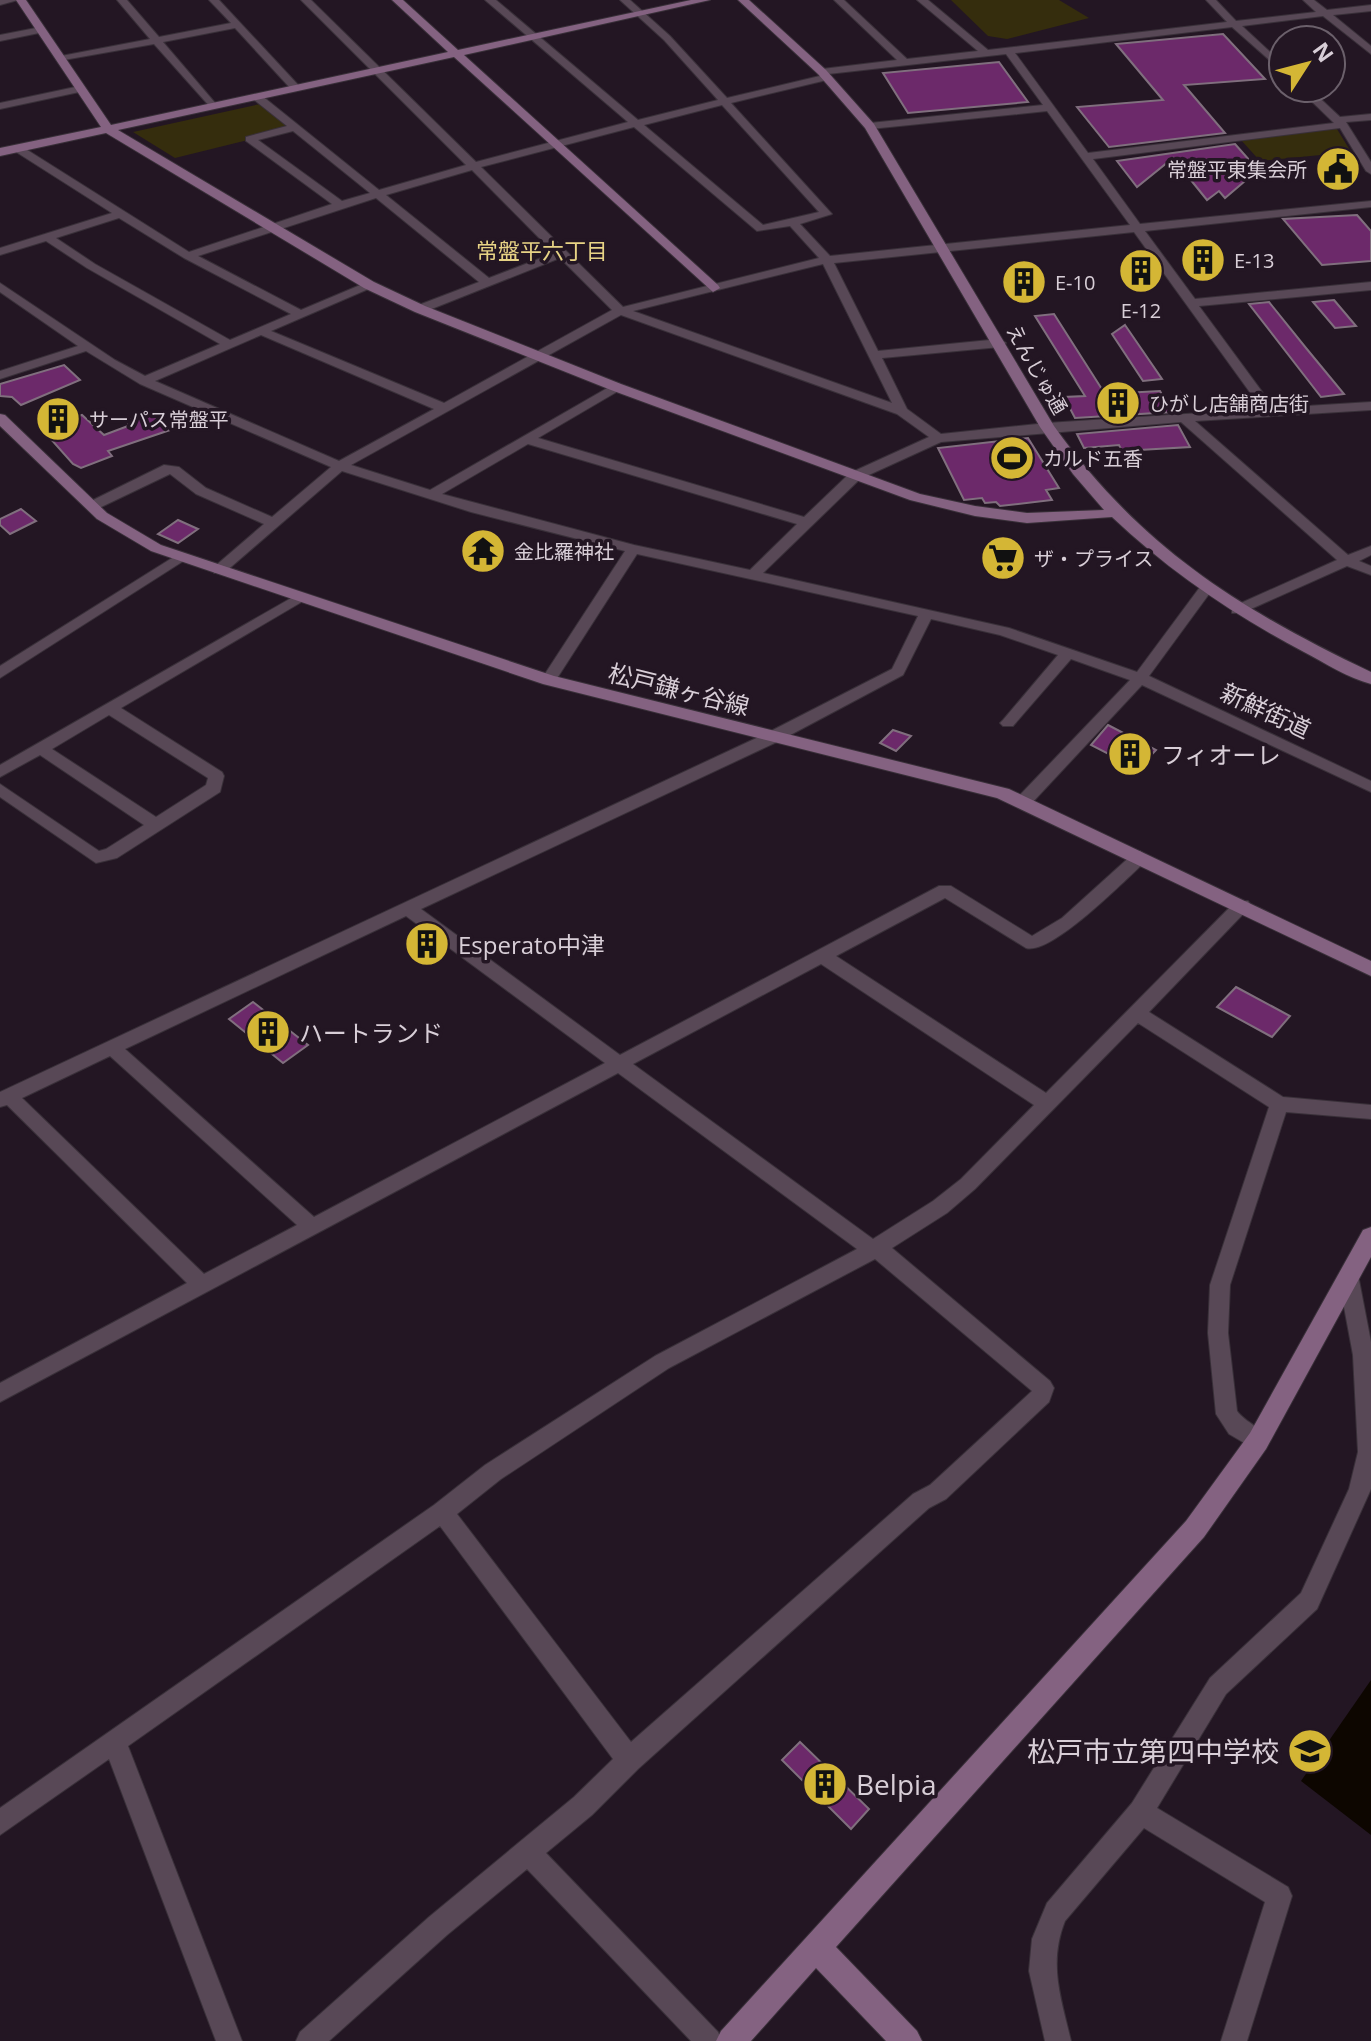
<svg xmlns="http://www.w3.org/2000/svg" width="1371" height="2041" font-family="'Open Sans','Noto Sans JP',sans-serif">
<rect width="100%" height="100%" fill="#231623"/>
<g fill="#352d0d">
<path d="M951 0H1059L1089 18 1007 39 988 36Z"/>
<path d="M260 104 293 129 175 158 133 132Z"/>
<path d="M1330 128 1337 129 1351 152 1260 161 1241 140Z"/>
</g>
<path fill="#0d0600" d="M1371 1680V1835L1301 1781Z"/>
<g fill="#6c296a" stroke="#806f7e" stroke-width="2">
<path d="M1223 34 1265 79 1184 85 1225 133 1109 147 1077 107 1163 100 1116 44Z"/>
<path d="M999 62 1028 102 908 113 883 73Z"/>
<path d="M1235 144 1258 170 1225 198 1219 191 1207 200 1173 158 1137 187 1117 161Z"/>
<path d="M1357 215 1371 231V261L1322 265 1283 219Z"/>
<path d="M1334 300 1356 326 1335 328 1313 302Z"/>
<path d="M1269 302 1306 348 1344 394 1321 397 1249 304Z"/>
<path d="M1054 314 1105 394 1160 391 1172 412 1075 418 1064 397 1085 396 1035 316Z"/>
<path d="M1125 325 1162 379 1143 381 1112 334Z"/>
<path d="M64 365 80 380 21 405 12 397 0 396V384Z"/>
<path d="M151 413 170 430 108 451 112 456 81 468 73 464 41 428 82 415 104 435 128 426 129 420Z"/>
<path d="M1178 425 1190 447 1122 451 1119 445 1084 448 1077 434Z"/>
<path d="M1028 438 1059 488 1046 490 1052 500 1000 506 996 502 985 503 982 498 964 500 938 448Z"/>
<path d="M21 509 36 521 10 534 0 525V519Z"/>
<path d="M178 520 198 529 178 543 158 534Z"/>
<path d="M1108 725 1156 750 1138 769 1091 745Z"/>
<path d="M893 730 911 736 896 751 880 743Z"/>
<path d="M1236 987 1290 1016 1272 1037 1217 1007Z"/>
<path d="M253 1002 308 1045 283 1063 229 1019Z"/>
<path d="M800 1742 869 1809 851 1829 782 1760Z"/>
</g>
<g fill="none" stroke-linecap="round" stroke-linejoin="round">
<g stroke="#393039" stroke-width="2">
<g id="street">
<path d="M0 0H18L0 5Z"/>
<path d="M117 0H127L159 37 231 23 209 0H219L301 88 292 90 235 28 163 42 216 104 217 106 212 109 154 44 58 61 56 59 61 56 150 39Z"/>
<path d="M301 0H311L476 162 628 122 485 0H496L638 120 718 100 664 40 620 0H630L670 36 727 98 824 75 817 72 822 69 897 60 834 0H844L907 59 978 51 917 0H928L988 50 1227 22 1206 0H1216L1236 21 1316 12 1303 0H1314L1327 10 1371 5V11L1333 15 1371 46V54L1323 16 1242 26 1283 64V72L1232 27 1015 53 1088 153 1334 123 1298 88H1309L1340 117 1371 114V120L1346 122 1371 162V174L1366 171 1340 128 1093 159 1140 224 1371 201V207L1145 231 1195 299 1371 282V290L1199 306 1274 408 1371 402V410L1195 421 1348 555 1371 546V555L1359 561 1371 566V575L1347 566 1242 613H1232V607L1337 560 1181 422 941 442 860 479 763 573 1009 628 1137 672 1200 587H1210L1212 590 1149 676 1371 781V792L1142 685 1030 805H1018L1016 801 1018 797 1130 680 1071 659 1013 726H1003L1000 723 1003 720 1058 655 1000 635 931 619 903 675 779 741 421 909 620 1055 939 886H951L1032 936 1062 918 1134 853 1140 851 1148 857 1146 861C1126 879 1051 956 1026 948L945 898 836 956 1046 1093 1236 901H1248L1251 905 1248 909 1149 1012 1283 1097 1371 1105V1119L1286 1112 1230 1285 1228 1333 1237 1411C1246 1423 1263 1428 1269 1441L1266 1448 1258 1451 1229 1434 1216 1414 1208 1333 1210 1285 1269 1107 1138 1023 975 1189 947 1213 892 1248 1050 1381 1054 1388 1049 1402 946 1499 929 1508 638 1769 592 1815 546 1853 718 2032 722 2041H691L527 1869 447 1935 329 2041H296L300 2032 429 1917 574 1797 613 1759 440 1526 128 1746 242 2041H216L109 1759 0 1835V1808L434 1505 485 1465 655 1356 857 1249 618 1073 0 1402V1383L187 1283 7 1105 0 1107V1092L767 733 892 669 918 616 637 554 554 683 549 685 541 680 625 551 471 512 342 471 224 573H214V567L264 524 196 494 170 474 97 509H87V503L164 465 179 467 206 488 272 517 331 467 140 384 86 351 0 379V371L78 346 0 292V283L115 360 145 376 220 344 87 268 46 241 0 255V248L112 213 13 150V146H21L189 252 332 204 246 141V137L287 126 253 99V95H261L379 190 466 165ZM1006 54 1043 105 870 123 865 126 870 129 1047 111 1130 225 830 256 800 224 832 214 731 103 831 79 832 77 828 74ZM722 105 819 212 763 225 644 125ZM634 127 757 231 790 226 819 258 623 307 481 167ZM293 131 370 193 342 201 258 140ZM472 170 554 253 489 278 386 195ZM376 198 479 282 416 306V312H424L560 258 612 310 444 403 271 331 373 287V283H365L301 310 198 256ZM119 218 184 258 291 314 230 340 95 264 56 238ZM1134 232 1262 409 1047 423 941 434 907 409 882 358 1000 347 1006 343 1000 339 878 351 834 263ZM823 264 892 403 633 311ZM621 315 897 414 929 437 850 473 804 517 538 438 620 390V384L616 383 430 490 351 465ZM261 335 434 409 339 461 155 381ZM528 444 797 524 750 570 634 545 442 494ZM406 916 605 1063 314 1217 125 1049ZM821 964 1034 1105 961 1179 933 1201 873 1239 633 1064ZM110 1056 297 1225 204 1274 22 1098ZM875 1259 1032 1391 930 1485 913 1494 631 1742 457 1514 501 1479 669 1368Z"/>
<path d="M41 27 44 28V32L0 41V35Z"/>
<path d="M80 86 84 87V91L0 109V103Z"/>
<path d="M180 553 187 557 185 560 0 678V666Z"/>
<path d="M300 593 305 594V600L121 708 222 772 224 776 220 792 117 858 96 863 0 797V784L99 851 106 849 144 825 40 755 0 777V765ZM109 715 208 778 206 785 156 817 52 749Z"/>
<path d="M1349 1272 1356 1274 1359 1280 1371 1342V1489L1317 1609 1226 1694 1157 1808 1288 1887 1292 1896 1247 2041H1221L1265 1902 1144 1828 1065 1921C1048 1964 1061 1998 1071 2041H1045L1029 1971 1032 1939 1047 1903 1132 1803 1210 1678 1301 1593 1349 1489 1358 1452 1353 1355 1339 1280 1342 1274Z"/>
</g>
</g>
<g stroke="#393039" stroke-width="2">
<g id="secondary">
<path d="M16 0H26L111 125 448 52 392 0H403L458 50 691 0H710L464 55 718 285 720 288 713 292 454 57 118 130 374 282 425 306 621 384 920 494 975 506 1027 513 1104 510 1073 474 1040 427 865 128 818 74 738 0H749L826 70 874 124 1054 426C1140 547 1239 609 1371 672V684C1348 678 1325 663 1304 652 1234 615 1170 572 1112 517L1027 523 975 516 910 500 611 390 415 312 364 288 106 133 0 156V148L101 127Z"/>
<path d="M0 414 5 415 107 513 161 545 554 676 1009 789 1371 961V976L997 798 543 684 151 551 97 519 0 426Z"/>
<path d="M1371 1227V1257L1266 1449 1204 1537 836 1947 917 2031 922 2041H886L816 1968 751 2041H716L721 2031 1186 1521 1250 1433 1363 1230Z"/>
</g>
</g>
<use href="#street" fill="#584856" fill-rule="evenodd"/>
<use href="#secondary" fill="#846281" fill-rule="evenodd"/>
</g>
<defs>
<g id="civic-disc" transform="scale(2.3)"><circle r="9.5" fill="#d4b635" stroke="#231623"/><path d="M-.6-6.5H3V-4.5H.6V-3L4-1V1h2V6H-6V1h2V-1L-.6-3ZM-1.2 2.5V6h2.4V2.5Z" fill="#111"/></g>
<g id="building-disc" transform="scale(2.3)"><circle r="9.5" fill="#d4b635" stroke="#231623"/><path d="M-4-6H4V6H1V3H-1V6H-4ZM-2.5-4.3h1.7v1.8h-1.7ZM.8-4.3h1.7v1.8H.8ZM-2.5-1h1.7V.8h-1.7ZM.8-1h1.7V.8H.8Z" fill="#111"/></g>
<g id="stadium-disc" transform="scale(2.3)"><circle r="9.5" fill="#d4b635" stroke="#231623"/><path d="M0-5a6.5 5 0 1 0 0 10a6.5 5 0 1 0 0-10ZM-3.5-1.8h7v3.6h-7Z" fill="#111"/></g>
<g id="temple-disc" transform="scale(2.3)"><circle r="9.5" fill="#d4b635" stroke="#231623"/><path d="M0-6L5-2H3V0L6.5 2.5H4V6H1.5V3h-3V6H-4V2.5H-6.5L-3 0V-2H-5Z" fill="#111"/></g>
<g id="supermarket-disc" transform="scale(2.3)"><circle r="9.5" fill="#d4b635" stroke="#231623"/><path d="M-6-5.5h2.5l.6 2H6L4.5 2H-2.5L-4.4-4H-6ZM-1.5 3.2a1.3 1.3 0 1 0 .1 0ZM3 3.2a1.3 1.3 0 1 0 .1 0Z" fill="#111"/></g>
<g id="school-disc" transform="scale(2.3)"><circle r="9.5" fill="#d4b635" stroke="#231623"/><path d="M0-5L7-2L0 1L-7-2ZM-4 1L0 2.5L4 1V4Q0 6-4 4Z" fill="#111"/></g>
</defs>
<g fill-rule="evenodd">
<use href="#civic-disc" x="1338" y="169"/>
<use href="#building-disc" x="1203" y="260"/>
<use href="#building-disc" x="1141" y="271"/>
<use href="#building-disc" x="1024" y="282"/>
<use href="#building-disc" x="1118" y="403"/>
<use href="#building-disc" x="58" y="419"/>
<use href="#stadium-disc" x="1012" y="458"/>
<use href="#temple-disc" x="483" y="551"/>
<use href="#supermarket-disc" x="1003" y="558"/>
<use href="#building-disc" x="1130" y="754"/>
<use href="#building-disc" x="427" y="944"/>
<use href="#building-disc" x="268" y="1032"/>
<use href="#school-disc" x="1310" y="1751"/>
<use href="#building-disc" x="825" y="1784"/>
</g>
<g text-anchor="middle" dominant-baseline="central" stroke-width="7" stroke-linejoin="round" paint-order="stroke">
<g font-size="20" fill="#d8ced7" stroke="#231623" text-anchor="start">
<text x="1307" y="169" text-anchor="end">常盤平東集会所</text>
<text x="1234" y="260">E-13</text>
<text x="1055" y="282">E-10</text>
<text x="1141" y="310" text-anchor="middle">E-12</text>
<text x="1149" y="403">ひがし店舗商店街</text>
<text x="89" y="419">サーパス常盤平</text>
<text x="1043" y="458">カルド五香</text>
<text x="514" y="551">金比羅神社</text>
<text x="1034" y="558">ザ・プライス</text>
</g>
<g font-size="20" fill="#d8ced7" stroke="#231623">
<text transform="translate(1037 369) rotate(60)">えんじゅ通</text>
</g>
<g font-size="22" fill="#e7d385" stroke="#231623">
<text x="542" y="250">常盤平六丁目</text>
</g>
<g font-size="24" fill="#d8ced7" stroke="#231623">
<text transform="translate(679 689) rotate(14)">松戸鎌ヶ谷線</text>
<text transform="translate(1266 710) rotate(25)">新鮮街道</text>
</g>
<g font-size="24" fill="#d8ced7" stroke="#231623" text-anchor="start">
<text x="1161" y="754">フィオーレ</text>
<text x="458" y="944">Esperato中津</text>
<text x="299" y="1032">ハートランド</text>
</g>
<g font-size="28" fill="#d8ced7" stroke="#231623" text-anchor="end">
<text x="1279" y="1751">松戸市立第四中学校</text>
<text x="856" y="1784" text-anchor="start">Belpia</text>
</g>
</g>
<g transform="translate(1307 64) rotate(54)"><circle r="38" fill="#231623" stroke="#6b606b" stroke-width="2"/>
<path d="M0-6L14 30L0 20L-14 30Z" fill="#d4b635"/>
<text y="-12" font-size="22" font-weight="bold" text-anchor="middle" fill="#d8ced7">N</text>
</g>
</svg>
